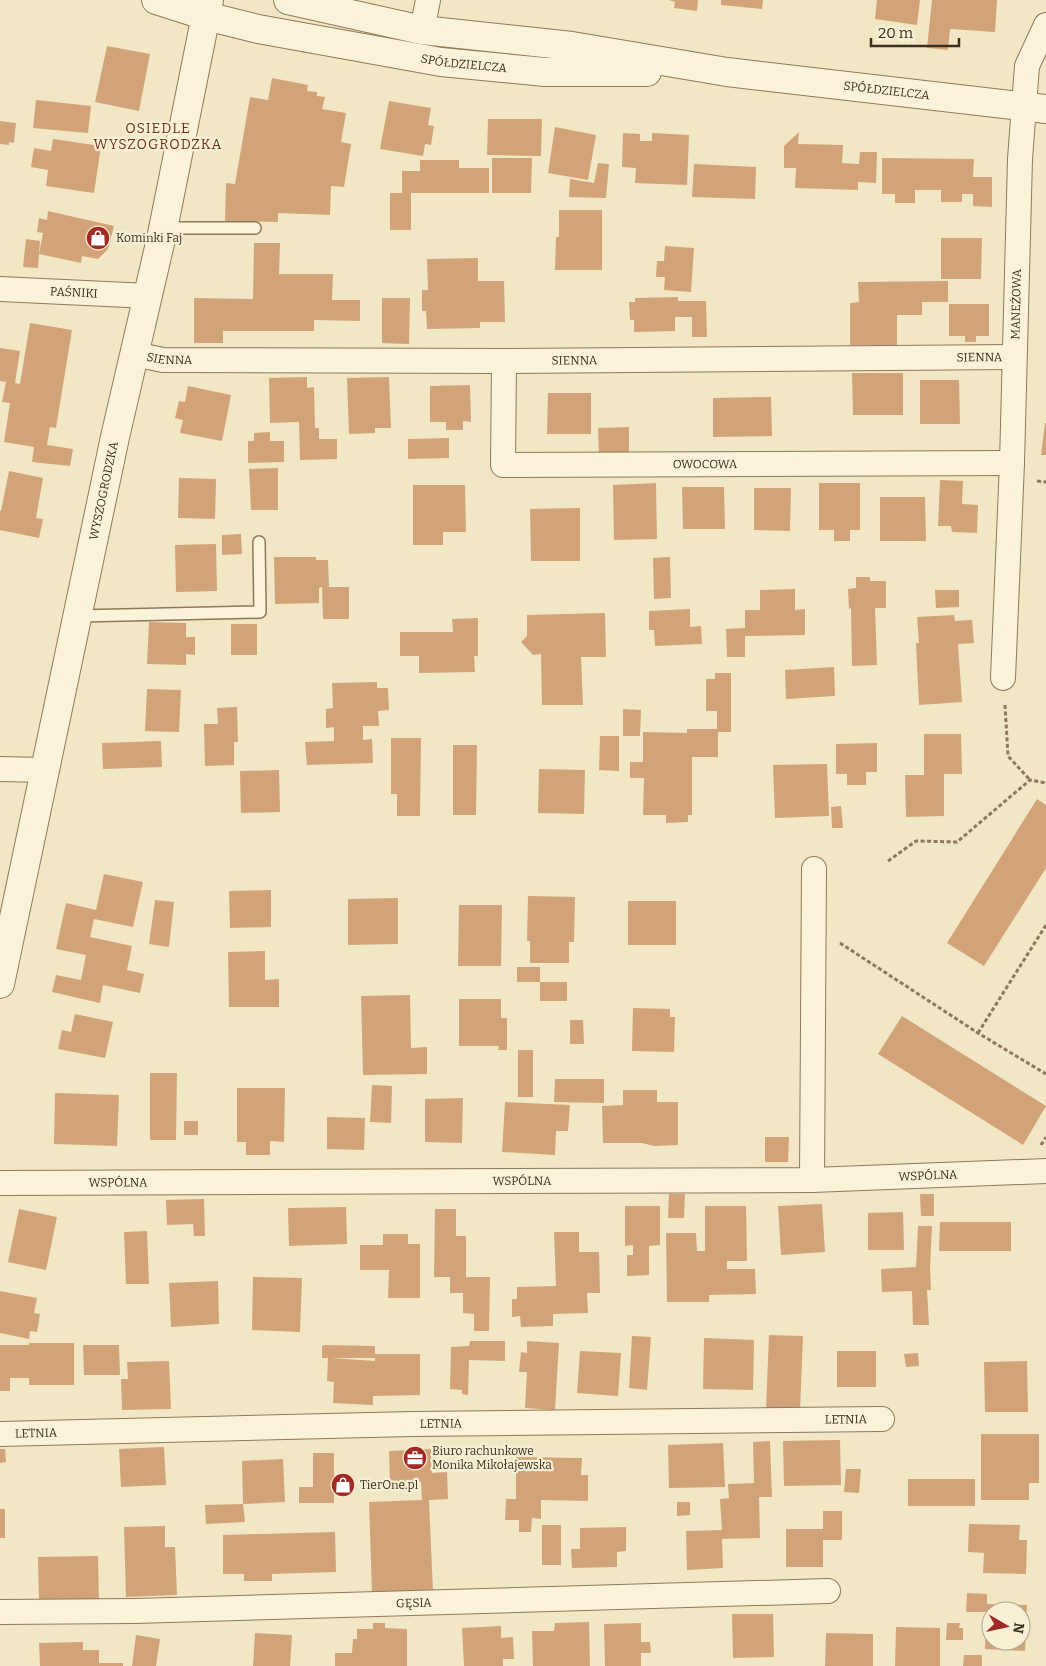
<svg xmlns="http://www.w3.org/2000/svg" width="1046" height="1666" font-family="Bitter,serif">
<rect width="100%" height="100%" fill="#f2e7c5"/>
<g fill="#d2a378" fill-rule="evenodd">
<path d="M669 0H698L697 11 674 8 675 2Z"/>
<path d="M721 0H763L762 9 721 5Z"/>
<path d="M877 0H920L917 25 875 19Z"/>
<path d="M932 0H997L995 32 950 29 948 50 927 48Z"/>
<path d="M107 46 150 54 139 111 95 102Z"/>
<path d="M272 78 308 85 307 91 317 92V96L325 97 322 109 346 113 341 142 351 144 344 187 331 186 330 215 278 213V222L225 221 226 183 235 184 250 97 268 100Z"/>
<path d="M36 100 91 106 88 133 33 128Z"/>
<path d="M389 101 431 108 428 125 434 126 431 145 425 144 423 156 380 149Z"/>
<path d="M488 119H542L541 156 487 155Z"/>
<path d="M0 121 16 123 14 143 9 142V145L0 144Z"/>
<path d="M555 127 596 135 588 180 548 173Z"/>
<path d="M799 132 798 144 843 145 842 163 859 164 860 152H877L876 183 858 182V190L795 188 796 168H784V146Z"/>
<path d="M623 133 640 134V141H652V133L689 135 687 185 635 183 636 168 622 167Z"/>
<path d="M53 139 101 146 94 193 46 186 48 170 31 167 34 148 51 151Z"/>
<path d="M492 158H532L531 193H492Z"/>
<path d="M882 158 974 159 973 177H992V207L973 206V194H962V202H941V190H915V203H895V194H882Z"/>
<path d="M420 160H459V168H489V193H411V230H390V193H402V171H420Z"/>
<path d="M598 163 609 164 606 198 569 197 570 179 594 183Z"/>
<path d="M694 164 756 167 755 199 692 197Z"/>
<path d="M559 210H602V270H555L556 237H559Z"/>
<path d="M48 211 114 226 108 249 98 259 82 256 81 263 39 254 43 233 37 232 39 218 47 220Z"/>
<path d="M941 238H982L981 279H941Z"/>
<path d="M26 239 40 241 38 268 23 267Z"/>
<path d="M254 243H280L279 274H333L332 300H360V321L314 320V331H223V343H194V298L253 299Z"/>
<path d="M665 246 694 248 691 292 664 290 665 277H656L657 261H664Z"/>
<path d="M478 258V281H504L505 322H480V328L427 329 426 311H422V290H428L427 259Z"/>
<path d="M948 281V302H922V315H897V345H850V303L859 302 858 282Z"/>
<path d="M678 297V301H706L707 337H692V317H675V331L634 332V320H630L629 302H635V298Z"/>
<path d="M382 298H410L409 344 382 343Z"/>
<path d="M949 304H989V336H976V342H965V336H949Z"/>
<path d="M30 323 72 330 56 428 50 427 47 445 73 449 70 466 32 462 34 447 4 442 10 403 2 402 6 382 0 381V348L20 351 15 383 20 384Z"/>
<path d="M852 373H903V415H853Z"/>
<path d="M307 377V388L314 387 315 428H319V439H337V459L300 460 299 422 270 423 269 378Z"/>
<path d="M389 377 391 428H375V433L349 434 347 378Z"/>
<path d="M920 380H959L960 424H920Z"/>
<path d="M470 385 471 422 463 421V430H446V422H430V386Z"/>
<path d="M188 386 231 395 222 441 180 433 183 420 175 418 179 401 185 402Z"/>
<path d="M548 393H591V434H547Z"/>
<path d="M771 397 772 436 713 437V398Z"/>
<path d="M1045 423H1046V455H1041Z"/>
<path d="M629 427V456L599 457 598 428Z"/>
<path d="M270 432V441H284V462L248 463V441H254V433Z"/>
<path d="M449 438V458L408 459V439Z"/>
<path d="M278 468V510H251L249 469Z"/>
<path d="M9 471 43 478 36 518 43 519 39 538 0 530V511H1Z"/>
<path d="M179 478 216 479 215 519 178 518Z"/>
<path d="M940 480 963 481 962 504 978 505 977 533 952 532 951 526H938Z"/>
<path d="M656 483 657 539 614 540 613 485Z"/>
<path d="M819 483H860V530H850V541H834V530H819Z"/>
<path d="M413 485H465L466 532H443V545H413Z"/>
<path d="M682 487H724L725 529H683Z"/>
<path d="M754 488H791L790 531 754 530Z"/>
<path d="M880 497H925L926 541H880Z"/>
<path d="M580 508V561H531L530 509Z"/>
<path d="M241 534 242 554 222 555V535Z"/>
<path d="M216 544 217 591 176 592 175 545Z"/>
<path d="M274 557H316V560H328L329 587H349V619H323L322 587 319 588V603L275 604Z"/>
<path d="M670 557 671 598 654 599 653 558Z"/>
<path d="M856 577H870V581H886V608H875L877 665 852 666 851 608 849 609 848 589 856 588Z"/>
<path d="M795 589V610L805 609V635L745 636V657H727L726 629 745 628V610H760V590Z"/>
<path d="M935 590H959V607L936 608Z"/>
<path d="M690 609V627L701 626 702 644 655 646 654 630H649V611Z"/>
<path d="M605 613 606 657H581L583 705H542L541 654 533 655 521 642 527 636V615Z"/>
<path d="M954 615 955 621 972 620 974 643 958 644 962 702 919 705 916 643H919L917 617Z"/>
<path d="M478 618V656H474L475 672 419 673V656H400V632H453L452 619Z"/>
<path d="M149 622 186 623V637H195V655L186 654V665L147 664Z"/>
<rect x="231" y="624" width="26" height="31"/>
<path d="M834 667 835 696 786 699 785 670Z"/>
<path d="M715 673H731V732H718V757H692V815H688V822L666 823V815H643L644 778H630V762H643V732L687 733V729H717V711H706V679H715Z"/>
<path d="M377 682V688H388L389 710 378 711 379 726H363V740L372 739 373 763 307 765 305 742 334 741V727L326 728V709L333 708 332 683Z"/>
<path d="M147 689 181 690 179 732 145 731Z"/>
<path d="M237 707 238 742H234V765L205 766 204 724H218L217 708Z"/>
<path d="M623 709 641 710 640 736H623Z"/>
<path d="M924 734H961L962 774H944V816L906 817 905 775H924Z"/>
<path d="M600 736H619V771L599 770Z"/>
<path d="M391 738H421L420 816H397V794H391Z"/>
<path d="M161 741 162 767 103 769 102 743Z"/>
<path d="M877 743V772H866V785H847V774H836V744Z"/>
<path d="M453 745H477L476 815H453Z"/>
<path d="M827 764 829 816 775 818 773 765Z"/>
<path d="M539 769 585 770 584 814 538 813Z"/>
<path d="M279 770 280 812 241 813 240 771Z"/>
<path d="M1037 799 1046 805V868L984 966 947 943Z"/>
<path d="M841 806 843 828H832L831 807Z"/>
<path d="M104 874 143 882 133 927 94 919 90 937 132 946 127 970 144 974 140 993 103 985 100 1003 52 992 56 975 81 980 86 955 56 949 66 903 96 910Z"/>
<path d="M271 890V927L230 928 229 891Z"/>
<path d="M528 896 575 897 574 942H569V963H530V941H527Z"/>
<path d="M398 898V944L348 945V899Z"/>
<path d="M155 900 174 902 169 947 149 944Z"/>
<rect x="628" y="901" width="48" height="44"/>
<path d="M459 905H502L501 966H458Z"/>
<path d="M265 951V980L279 979V1007H229L228 952Z"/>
<rect x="517" y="967" width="23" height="15"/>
<rect x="540" y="982" width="27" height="19"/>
<path d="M410 995 411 1048 427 1047V1074L363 1075 361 996Z"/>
<path d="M459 999H501V1018H507V1050H498L499 1046H459Z"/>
<path d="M633 1008 670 1009V1017H675L674 1052 632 1051Z"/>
<path d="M75 1014 113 1022 105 1058 58 1049 62 1030 71 1032Z"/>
<path d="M902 1016 1046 1106 1023 1145 878 1054Z"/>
<path d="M570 1020H583L584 1044H570Z"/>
<rect x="518" y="1050" width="15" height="47"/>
<path d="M150 1073H177L176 1140H150Z"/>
<path d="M555 1079H604V1103L554 1102Z"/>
<path d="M372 1085 392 1086 391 1123 370 1122Z"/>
<path d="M237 1088H285L284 1142 270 1141V1155H246V1142H237Z"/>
<path d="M623 1090H657V1102H678V1145L654 1146 642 1143H603L602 1106 623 1105Z"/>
<path d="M55 1093 119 1095 117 1146 54 1144Z"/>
<path d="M463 1098 462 1143 425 1142V1099Z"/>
<path d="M505 1102 570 1105 568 1131H556L555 1155 502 1152Z"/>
<path d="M327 1117 365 1118 364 1150 327 1149Z"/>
<rect x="184" y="1121" width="14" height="14"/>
<path d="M765 1137H789L788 1162H765Z"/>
<path d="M669 1194H685L684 1218H668Z"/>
<path d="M920 1194H934V1216H921Z"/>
<path d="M204 1199 205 1236H194L193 1224 167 1225 166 1200Z"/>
<path d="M822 1204 825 1252 781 1255 778 1206Z"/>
<path d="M625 1206H660V1245L649 1246V1275L627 1276V1255H633V1245L625 1246Z"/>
<path d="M705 1206H746L747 1261H727V1269H755L756 1294 709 1295V1302H667L666 1233H696L697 1251H705Z"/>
<path d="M346 1207 347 1244 289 1246 288 1208Z"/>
<path d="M19 1209 57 1217 46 1270 8 1262Z"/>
<path d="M435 1209H456V1236H466V1277H490L489 1331H474V1314L463 1313V1293H450V1277H434Z"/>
<path d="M903 1212 904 1250H868V1213Z"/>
<path d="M940 1222H1011V1251H939Z"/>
<path d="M918 1226H932L930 1268 931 1290H927L929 1325H913L912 1291 882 1292 881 1269 916 1267Z"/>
<path d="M147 1231 149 1284H126L124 1232Z"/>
<path d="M554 1232H579V1252H599L600 1293H587L588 1313 553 1314V1326L521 1327 520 1316 512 1317V1299H517V1287L556 1286Z"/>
<path d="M383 1234H408V1244H420V1298H388L389 1270H360V1245H383Z"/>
<path d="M253 1277 302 1278 300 1332 252 1330Z"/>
<path d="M218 1281 219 1324 171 1327 169 1283Z"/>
<path d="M0 1291 37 1298 34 1313 40 1314 37 1332 30 1331 29 1339 0 1333Z"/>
<path d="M769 1335 803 1336 800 1411 766 1410Z"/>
<path d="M632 1336 651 1337 647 1390 629 1388Z"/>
<path d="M704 1338 754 1340 753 1390 703 1389Z"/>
<path d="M470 1341H505V1361L469 1360 468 1395 462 1394V1390L450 1389 451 1347 469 1346Z"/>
<path d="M527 1341 559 1343 555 1410 525 1408 527 1372H519L521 1352 527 1353Z"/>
<path d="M29 1343H74V1385H29V1378H10V1391H0V1345H29Z"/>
<path d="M83 1345H119L120 1375H84Z"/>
<path d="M325 1345 375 1346V1354H420V1395L373 1396V1405L333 1403 334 1382 327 1381 328 1358H322V1346ZM330 1358H375V1361Z"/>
<path d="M580 1351 621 1353 618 1396 577 1393Z"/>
<rect x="837" y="1351" width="39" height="36"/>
<path d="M918 1353 919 1366 906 1367 904 1354Z"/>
<path d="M169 1361 171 1409 122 1410 121 1379H128L127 1362Z"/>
<path d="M1027 1361 1028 1412H985L984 1362Z"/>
<path d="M981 1434H1039V1483H1029V1500H981Z"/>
<path d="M840 1440 841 1485 784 1486 783 1441Z"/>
<path d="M770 1441 772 1497H759L760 1538 722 1539 723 1568 687 1570 686 1531 722 1530 720 1499 729 1498 728 1484 754 1483 753 1442Z"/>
<path d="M723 1443 725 1487 669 1488 668 1445Z"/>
<path d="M164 1447 166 1485 121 1487 119 1449Z"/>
<path d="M0 1449H5L6 1462 0 1463Z"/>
<path d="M431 1449 432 1473 447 1472 448 1499 429 1500 433 1592 372 1594 369 1502 422 1500 421 1482 390 1483 389 1451Z"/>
<path d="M313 1453H334V1503H299V1487H313Z"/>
<path d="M516 1457 582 1458 581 1475H588V1501L541 1500V1519L532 1518 531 1532H519V1520H505L506 1499H516Z"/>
<path d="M283 1459 285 1502 243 1504 242 1461Z"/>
<path d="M846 1469H861L859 1493 844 1492Z"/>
<rect x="908" y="1479" width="67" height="27"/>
<path d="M677 1502H690V1515L677 1516Z"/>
<path d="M243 1504 245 1522 206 1524 205 1505Z"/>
<rect x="0" y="1509" width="5" height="29"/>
<path d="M823 1511H842V1540H823V1567H786V1529H823Z"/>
<path d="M969 1524 1020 1525 1019 1540H1027L1026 1574 983 1573 984 1553 968 1552Z"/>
<rect x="542" y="1525" width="19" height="40"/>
<path d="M165 1526V1547H175L177 1595 126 1597 124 1527Z"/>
<path d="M626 1527V1551L617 1552V1567L572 1568 571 1549H580V1528Z"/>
<path d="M335 1532 336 1572 272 1574V1581H244V1574H223V1535Z"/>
<path d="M98 1556 99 1603 39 1604 38 1557Z"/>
<path d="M967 1593 987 1594V1604L1027 1605 1025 1651 985 1649 986 1612H966ZM991 1611H1021V1641H991Z"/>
<path d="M732 1614H773L774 1657 733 1658Z"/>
<path d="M589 1622 590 1666H533L532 1631H554L555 1623Z"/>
<path d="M373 1623H385V1628L407 1629V1666H335V1653H352L353 1639H357V1629H373Z"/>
<path d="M641 1623V1642H650L651 1653H641V1666H605L604 1624Z"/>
<path d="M947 1623H960L959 1628H963V1640H946Z"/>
<path d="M501 1626V1638L513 1637 514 1659H503V1666H464L462 1628Z"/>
<path d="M896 1627 940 1628V1666H895Z"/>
<path d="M255 1633 292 1635 290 1666H253Z"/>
<path d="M826 1633 873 1634V1666H825Z"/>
<path d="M136 1635 160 1639 156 1666H132Z"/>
<path d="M83 1642V1650H99V1663H123V1666H40L39 1643Z"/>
<path d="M964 1655H982V1666H963Z"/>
</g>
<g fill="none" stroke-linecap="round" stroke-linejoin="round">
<g stroke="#8e7859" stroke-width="14">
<g id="service">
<path d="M164 228H255"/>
<path d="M78 616 260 612 259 542"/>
</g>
</g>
<g stroke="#8e7859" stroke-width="26">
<g id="minor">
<path d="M422 30 428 0"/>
<path id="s1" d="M0 289 149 296"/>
<path id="s2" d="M134 354 163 360 504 361 1014 357"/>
<path id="s3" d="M504 361 503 465 1012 463"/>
<path id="s4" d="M1003 678 1012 463 1020 159 1027 66 1046 25"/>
<path d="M0 769 45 770"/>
<path d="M812 1180 814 869"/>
<path id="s5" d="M0 1183 812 1180 1046 1171"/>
<path id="s6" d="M0 1434 412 1424 882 1419"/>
<path id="s7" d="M0 1612 134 1611 828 1591"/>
</g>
</g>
<g stroke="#8e7859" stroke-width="30">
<g id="tertiary">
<path id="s8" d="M156 0 206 16 258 29 441 62 545 72H647"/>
<path id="s9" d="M288 0 422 30 572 46 727 72 1046 109"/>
<path id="s10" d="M0 984 115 437 161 239 209 0"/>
</g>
</g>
<g stroke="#8e7859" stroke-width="3" stroke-dasharray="4 2.5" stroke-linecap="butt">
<path d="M1037 481 1046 482"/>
<path d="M1005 705 1008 756 1030 780"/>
<path d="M888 861 916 841 957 842 1030 780 1046 783"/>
<path d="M840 943 978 1033 1046 1074"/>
<path d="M978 1033 1046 925"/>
<path d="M1041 1145 1046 1137"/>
</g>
<use href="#service" stroke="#fbf3d9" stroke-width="11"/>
<use href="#minor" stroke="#fbf3d9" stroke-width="24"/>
<use href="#tertiary" stroke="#fbf3d9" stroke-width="28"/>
</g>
<defs>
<g id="shop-disc" transform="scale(1.25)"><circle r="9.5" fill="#a22a24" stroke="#f8f0d5"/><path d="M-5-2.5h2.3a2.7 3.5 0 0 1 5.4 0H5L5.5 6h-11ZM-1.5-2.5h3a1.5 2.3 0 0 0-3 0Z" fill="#fff"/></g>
<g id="office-disc" transform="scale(1.25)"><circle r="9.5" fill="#a22a24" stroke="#f8f0d5"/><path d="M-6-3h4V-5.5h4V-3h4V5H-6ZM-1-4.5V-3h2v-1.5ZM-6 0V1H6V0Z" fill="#fff"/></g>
</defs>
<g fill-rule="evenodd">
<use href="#shop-disc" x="98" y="238"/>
<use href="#office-disc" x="415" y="1458"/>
<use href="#shop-disc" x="343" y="1485"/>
</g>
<g text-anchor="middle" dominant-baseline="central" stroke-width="4.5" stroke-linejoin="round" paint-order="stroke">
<g font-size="12" fill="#3d2f1e" stroke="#f8f0d5">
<text stroke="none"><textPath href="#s8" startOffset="315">SPÓŁDZIELCZA</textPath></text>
<text stroke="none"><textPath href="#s9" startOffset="606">SPÓŁDZIELCZA</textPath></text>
<text stroke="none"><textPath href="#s1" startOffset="74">PAŚNIKI</textPath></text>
<text stroke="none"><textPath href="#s4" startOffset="374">MANEŻOWA</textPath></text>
<text stroke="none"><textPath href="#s2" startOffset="846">SIENNA</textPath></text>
<text stroke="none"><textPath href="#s2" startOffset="36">SIENNA</textPath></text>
<text stroke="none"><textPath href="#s2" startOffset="441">SIENNA</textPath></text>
<text stroke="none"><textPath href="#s3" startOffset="306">OWOCOWA</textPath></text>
<text stroke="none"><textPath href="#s10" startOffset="504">WYSZOGRODZKA</textPath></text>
<text stroke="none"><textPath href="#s5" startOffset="928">WSPÓLNA</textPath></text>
<text stroke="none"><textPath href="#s5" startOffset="522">WSPÓLNA</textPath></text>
<text stroke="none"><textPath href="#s5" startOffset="118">WSPÓLNA</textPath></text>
<text stroke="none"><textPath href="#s6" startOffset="846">LETNIA</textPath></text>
<text stroke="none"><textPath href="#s6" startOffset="441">LETNIA</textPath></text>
<text stroke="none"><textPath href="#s6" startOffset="36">LETNIA</textPath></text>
<text stroke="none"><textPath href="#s7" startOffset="414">GĘSIA</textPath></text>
</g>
<g font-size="12" fill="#3d2f1e" stroke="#f8f0d5" text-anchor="start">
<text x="116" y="238">Kominki Faj</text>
<text x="432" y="1451">Biuro rachunkowe<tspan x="432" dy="14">Monika Mikołajewska</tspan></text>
<text x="360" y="1485">TierOne.pl</text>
</g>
<g font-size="14" letter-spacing="1" fill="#6d301a" stroke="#f8f0d5">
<text x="158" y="128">OSIEDLE<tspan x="158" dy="16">WYSZOGRODZKA</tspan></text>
</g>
</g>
<g transform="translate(1006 1626) rotate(99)"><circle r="24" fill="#f8f0d5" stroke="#ada38c"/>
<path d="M0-4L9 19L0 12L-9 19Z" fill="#a22a24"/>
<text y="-8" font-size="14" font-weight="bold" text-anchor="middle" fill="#3d2f1e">N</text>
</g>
<path d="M871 38v8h88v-8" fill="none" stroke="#3d2f1e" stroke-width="2.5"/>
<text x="878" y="38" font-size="15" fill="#3d2f1e" stroke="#f8f0d5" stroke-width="4" paint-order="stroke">20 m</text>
</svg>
